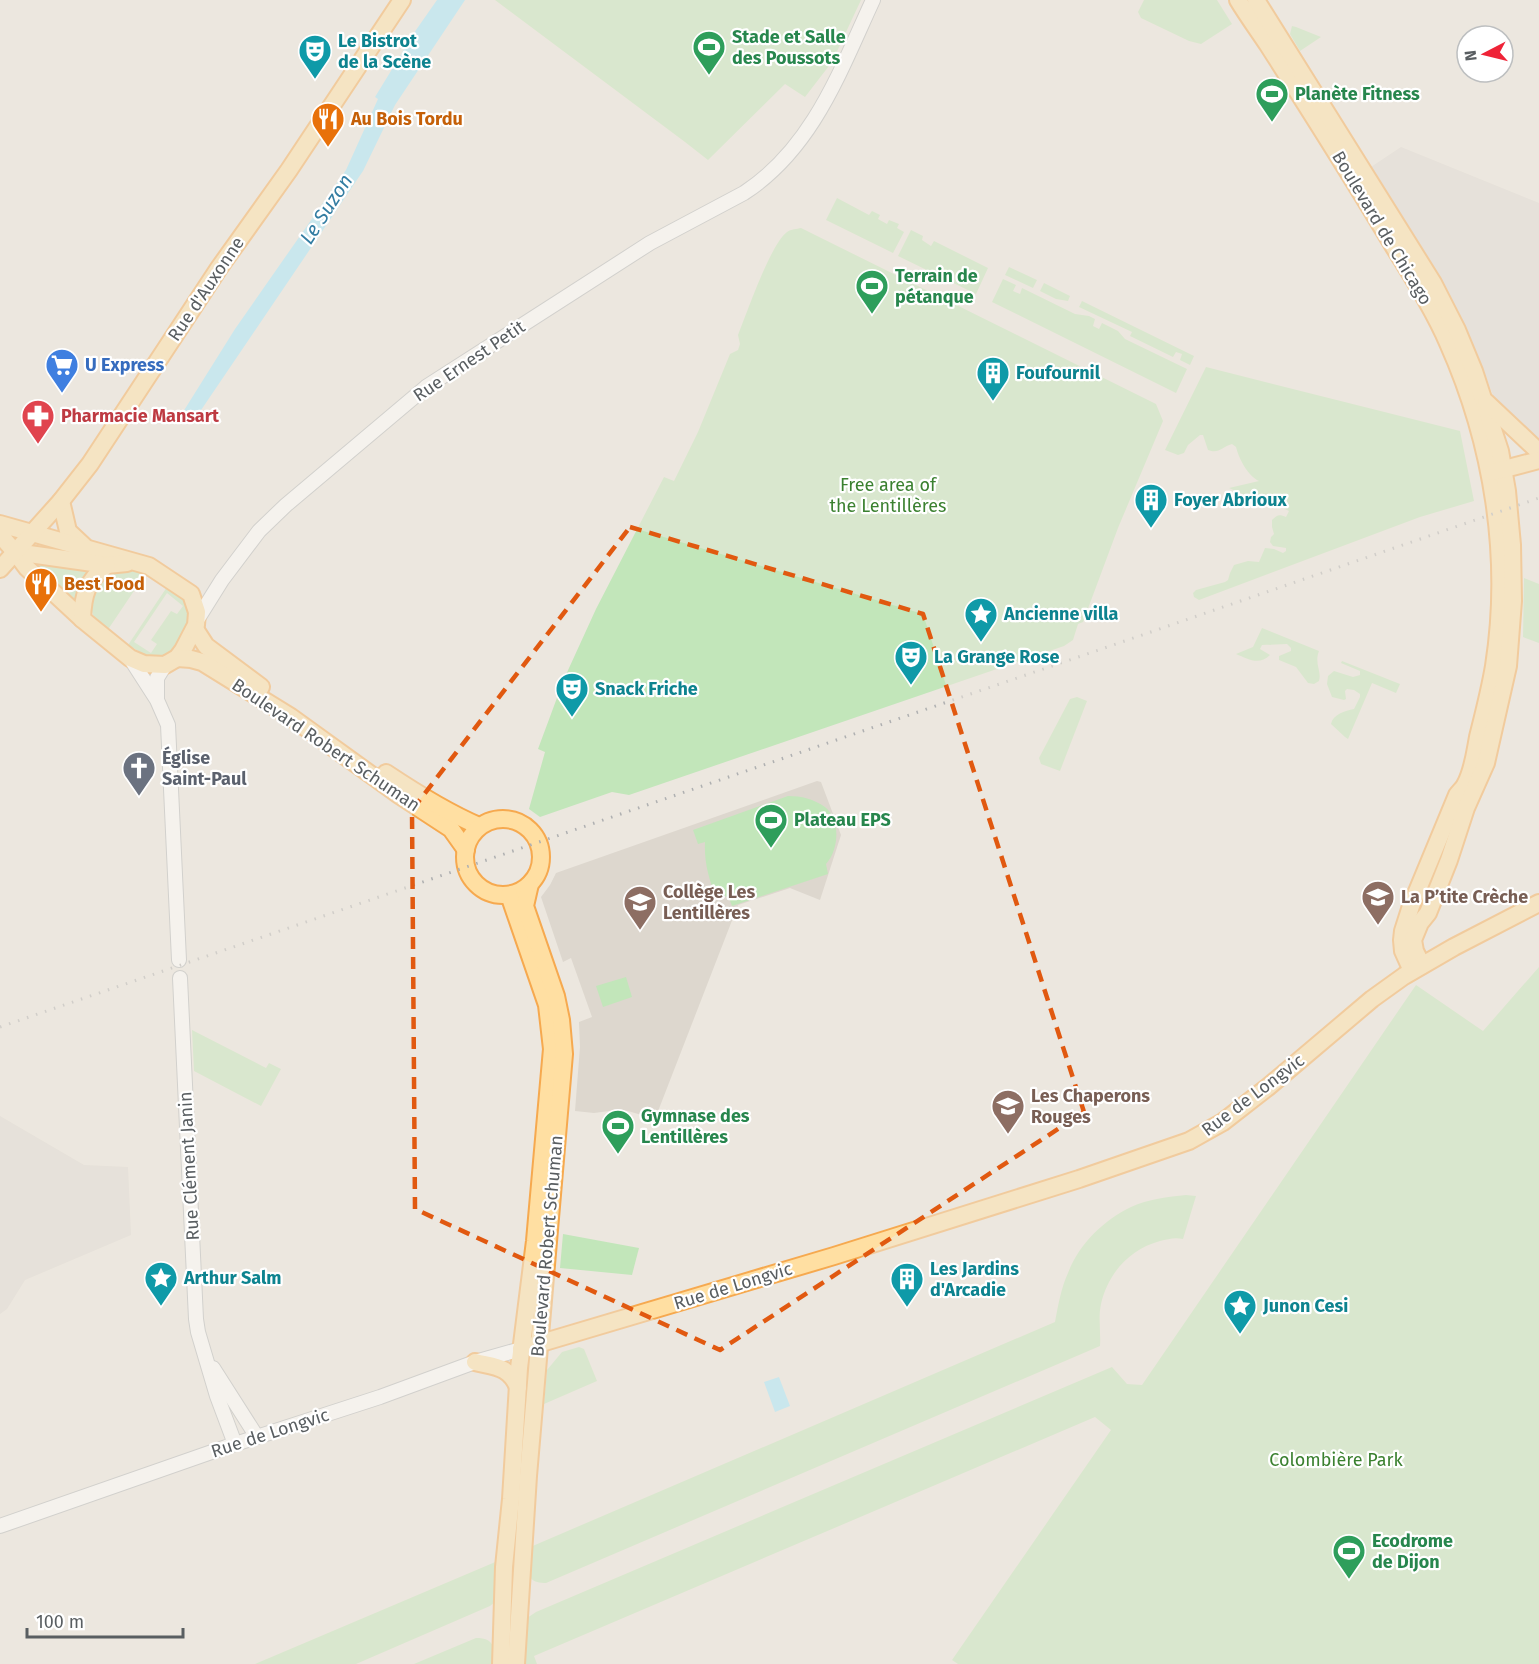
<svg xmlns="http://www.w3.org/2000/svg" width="1539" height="1664" font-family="'Fira Sans',sans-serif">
<rect width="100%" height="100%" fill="#ece7df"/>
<g fill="#ddd9d4">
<path d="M1401 147 1539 203V439L1531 436 1496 403 1478 356 1454 305 1371 167Z"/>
<path d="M0 1116 84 1165 128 1167 131 1235 25 1280 7 1309 0 1314Z"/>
</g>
<path fill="#ddd7ce" d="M817 781 821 782 841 835 820 900 790 888 738 905 655 1119 628 1111 617 1110 594 1113 575 1111 580 1047 579 1022 592 1017 571 958 563 962 541 897 550 885 556 873Z"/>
<g fill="#c2e6ba" fill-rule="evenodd">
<path d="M495 0H861L832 62 805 97 785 84 708 160 685 142Z"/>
<path d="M1144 0H1217L1232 24 1201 44 1189 41 1141 18 1138 12Z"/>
<path d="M1292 26 1296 27 1321 37 1300 51 1290 34Z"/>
<path d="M837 198 869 215 872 211 880 215 878 219 887 224 889 220 899 224 897 228 904 232 893 253 826 220Z"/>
<path d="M801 228 1156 404 1163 421 1118 528 1083 622 1078 624 1073 640 1064 646 629 795 612 792 540 817 529 809 545 752 538 749 564 679 596 609 664 477 674 481 698 432 730 354 738 350 740 344 738 335C747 313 770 245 787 232 791 229 797 229 801 228Z"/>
<path d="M911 230 923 236 922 240 931 246 934 241 988 268 976 294 898 256Z"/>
<path d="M1009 267 1037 280 1033 288 1005 275Z"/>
<path d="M1003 279 1016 285 1013 291 1020 294 1022 288 1075 314 1089 316 1095 319 1093 326 1099 329 1102 323 1118 331 1125 339 1187 369 1176 393 992 302Z"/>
<path d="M1044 283 1070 296 1068 301 1056 299 1040 291Z"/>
<path d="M1082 301 1194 356 1190 365 1180 360 1182 354 1176 352 1173 357 1130 336 1132 332 1079 307Z"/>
<path d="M1206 367 1460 431 1474 501 1420 517 1199 600 1194 597 1193 593 1196 590 1225 582 1228 580 1230 573 1234 565 1248 561 1259 562 1265 548 1274 549 1283 553 1286 551V548L1273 546 1270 542 1271 537 1274 534 1272 527V520C1277 515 1279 514 1286 517L1289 511 1251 493 1245 495 1229 488 1259 481C1248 476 1239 459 1236 447L1232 444C1222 447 1219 454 1208 450L1203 435H1200L1188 445 1184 453 1178 455 1165 450Z"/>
<path d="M34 561 86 570 87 576 76 599 74 600 71 599Z"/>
<path d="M122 570H138L146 573 107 631C89 617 87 604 99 585 101 581 104 576 108 573 112 571 118 571 122 570Z"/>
<path d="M1524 578 1539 584V643L1523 637Z"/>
<path d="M167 587 184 599 189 605 191 622 174 649 168 656 153 659 128 645ZM167 593 183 606 177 614 171 611 151 640 157 644 151 653 134 642Z"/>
<path d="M1262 628 1319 651C1314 664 1322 671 1319 681L1314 684 1308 683 1296 667 1279 660V656L1291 651V648L1287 644 1262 645 1260 649 1270 655C1259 666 1248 659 1236 654L1253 647Z"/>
<path d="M1342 661 1400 684 1396 693 1372 683 1348 739 1345 737 1331 724C1333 714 1345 711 1354 709L1360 697V694L1354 690 1347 689 1345 691 1346 699 1344 700 1332 697 1327 684 1328 676 1334 671 1353 677 1360 675V671L1341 663Z"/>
<path d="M1077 697 1087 701 1060 771 1041 764 1039 758 1070 699Z"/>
<path d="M788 796C801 796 814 799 825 807 841 820 839 850 826 864L828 874 732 906 729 898 725 896 717 899C709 880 704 863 705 842L698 844 693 830Z"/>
<path d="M1539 967V1664H958L952 1660 1111 1430 1095 1417 534 1656 537 1664H524L527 1618 536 1612 1112 1367 1127 1384 1142 1385 1416 985 1483 1031Z"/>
<path d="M626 977 632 997 603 1007 596 986Z"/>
<path d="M192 1030 266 1068 269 1063 281 1069 261 1106 194 1071Z"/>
<path d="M1186 1195 1196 1196 1183 1239C1175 1237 1168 1239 1160 1241 1130 1249 1108 1273 1101 1304 1098 1318 1101 1332 1100 1346L546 1583C523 1584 528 1566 528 1548L1055 1322C1058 1306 1061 1288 1068 1273 1079 1244 1104 1220 1131 1207 1148 1199 1168 1197 1186 1195Z"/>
<path d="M563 1234 639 1248 632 1275 560 1268Z"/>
<path d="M579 1347 584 1349 597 1381 544 1404 547 1370 562 1352Z"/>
<path d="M500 1560 496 1601 490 1606 356 1664H255Z"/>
<path d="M476 1638C495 1638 494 1648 496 1664H414Z"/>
</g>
<g fill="#9de6ff">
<path d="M437 0H465L395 105 363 171 195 419 183 412 235 329 346 170 378 99 375 97 416 30Z"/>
<path d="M779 1377 790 1406 775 1412 764 1382Z"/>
</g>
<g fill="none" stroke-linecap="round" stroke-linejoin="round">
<g stroke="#b1b5b8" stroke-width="16">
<g id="minor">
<path d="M197 620 222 580 259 531 286 505 426 387 650 243 744 193C813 148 840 71 873 0"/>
<path d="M130 658 157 700 168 725 179 960"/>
<path d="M157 698V678L165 665"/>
<path d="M180 978 196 1319 198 1332 217 1396 235 1444"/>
<path d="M213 1368 257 1437"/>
<path d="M0 1526 226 1447 380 1397 475 1362 521 1349"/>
</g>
</g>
<g stroke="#f6a94f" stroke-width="20">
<g id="major">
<path d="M1238 0C1247 15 1258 30 1268 45 1309 109 1349 172 1388 237 1409 272 1432 306 1448 343 1493 444 1511 557 1494 666 1490 690 1484 713 1478 737 1475 753 1473 771 1465 785 1463 789 1459 792 1457 795L1411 906 1403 931 1402 940 1403 951 1412 971"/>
<path d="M1256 0 1433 283 1457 330 1474 371 1500 451 1507 491 1512 545 1513 601 1508 666 1486 763 1466 808 1449 860 1428 913 1420 923 1413 940 1415 951 1422 965"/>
<path d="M1486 402 1539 452"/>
<path d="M1493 472 1539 460"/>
<path d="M61 501 68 531 84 546"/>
<path d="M0 524 149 566 191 594 197 612 196 625 183 650 177 658 165 665 144 664 130 658 82 619 27 568 15 552 0 535"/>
<path d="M15 552 107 565 127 563"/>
<path d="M0 569 61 501 90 464 219 268 289 170 402 0"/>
<path d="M82 619C83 594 87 581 107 565"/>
<path d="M195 629 206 646 261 687"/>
<path d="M177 658 191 659 202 662 291 717 399 795 451 829 466 850"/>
<path d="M386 773C416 793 446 812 479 826"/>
<circle cx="503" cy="857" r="38"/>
<path d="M521 1349 834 1256 1079 1179 1189 1141 1223 1122 1268 1087 1372 999 1404 976 1454 947 1539 903"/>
<path d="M475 1362C495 1367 509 1366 518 1387"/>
<path d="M501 1664 504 1567 511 1499 519 1368 535 1241 552 1049 547 1005 509 895"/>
<path d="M516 1664 528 1476 564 1054 561 1020 556 996 525 906 530 884"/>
</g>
</g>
<use href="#minor" stroke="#fff" stroke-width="14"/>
<use href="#major" stroke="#ffdfa2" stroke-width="16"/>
<path stroke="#afb0b1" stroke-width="3" stroke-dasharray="1.5 8" stroke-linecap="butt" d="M0 1027 1087 654 1539 498"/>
</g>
<path d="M0 0H1539V1664H0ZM630 527 923 614 1084 1112 720 1350 415 1209 412 810Z" fill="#ece7df" fill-opacity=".55" fill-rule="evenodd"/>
<path fill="none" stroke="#e15910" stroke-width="4.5" stroke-dasharray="12 8" stroke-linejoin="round" d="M630 527 923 614 1084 1112 720 1350 415 1209 412 810Z"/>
<defs>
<g id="stadium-pin" transform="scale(1.725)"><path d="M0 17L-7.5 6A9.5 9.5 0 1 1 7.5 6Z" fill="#2e9e5b" stroke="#fff"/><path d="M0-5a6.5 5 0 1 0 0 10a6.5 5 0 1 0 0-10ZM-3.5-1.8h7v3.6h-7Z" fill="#fff"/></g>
<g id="theatre-pin" transform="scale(1.725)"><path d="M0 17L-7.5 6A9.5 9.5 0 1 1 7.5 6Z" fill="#0f9aa8" stroke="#fff"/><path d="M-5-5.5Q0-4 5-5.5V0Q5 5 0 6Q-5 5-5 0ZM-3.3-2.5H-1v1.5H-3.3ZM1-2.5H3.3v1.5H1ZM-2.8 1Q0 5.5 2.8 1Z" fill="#fff"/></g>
<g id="restaurant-pin" transform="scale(1.725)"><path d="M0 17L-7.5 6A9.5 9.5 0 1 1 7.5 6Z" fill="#e8710a" stroke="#fff"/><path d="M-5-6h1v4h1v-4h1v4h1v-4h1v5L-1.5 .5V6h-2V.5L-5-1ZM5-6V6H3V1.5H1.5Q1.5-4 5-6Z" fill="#fff"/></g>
<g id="supermarket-pin" transform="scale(1.725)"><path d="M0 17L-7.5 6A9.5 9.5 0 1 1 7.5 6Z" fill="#3f7fe0" stroke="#fff"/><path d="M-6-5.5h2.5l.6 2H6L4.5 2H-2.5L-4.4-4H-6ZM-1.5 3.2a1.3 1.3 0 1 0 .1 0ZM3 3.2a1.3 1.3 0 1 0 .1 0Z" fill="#fff"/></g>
<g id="building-pin" transform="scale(1.725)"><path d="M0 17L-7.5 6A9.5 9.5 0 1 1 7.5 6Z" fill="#0f9aa8" stroke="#fff"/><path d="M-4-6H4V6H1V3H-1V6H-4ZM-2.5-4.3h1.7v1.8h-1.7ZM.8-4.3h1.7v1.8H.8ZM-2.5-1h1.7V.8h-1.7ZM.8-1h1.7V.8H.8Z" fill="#fff"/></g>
<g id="pharmacy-pin" transform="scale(1.725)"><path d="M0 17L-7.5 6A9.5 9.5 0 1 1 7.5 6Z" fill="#e0444e" stroke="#fff"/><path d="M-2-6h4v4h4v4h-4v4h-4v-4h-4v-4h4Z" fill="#fff"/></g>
<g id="sight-pin" transform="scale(1.725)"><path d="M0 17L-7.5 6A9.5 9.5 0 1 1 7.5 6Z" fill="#0f9aa8" stroke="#fff"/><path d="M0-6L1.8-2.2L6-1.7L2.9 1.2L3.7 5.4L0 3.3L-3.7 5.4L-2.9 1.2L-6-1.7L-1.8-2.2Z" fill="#fff"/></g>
<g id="church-pin" transform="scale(1.725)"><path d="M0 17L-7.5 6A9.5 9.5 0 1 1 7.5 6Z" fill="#6b7280" stroke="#fff"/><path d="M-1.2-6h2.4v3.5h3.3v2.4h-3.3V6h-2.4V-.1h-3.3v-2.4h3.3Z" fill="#fff"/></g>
<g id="school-pin" transform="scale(1.725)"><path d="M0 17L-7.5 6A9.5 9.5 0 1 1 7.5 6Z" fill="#8d6e63" stroke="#fff"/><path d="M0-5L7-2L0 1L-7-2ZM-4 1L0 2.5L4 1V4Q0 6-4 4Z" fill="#fff"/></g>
</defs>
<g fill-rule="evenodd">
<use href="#stadium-pin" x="709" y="47"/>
<use href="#theatre-pin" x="315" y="51"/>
<use href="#stadium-pin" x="1272" y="94"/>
<use href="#restaurant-pin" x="328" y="119"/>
<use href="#stadium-pin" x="872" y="286"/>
<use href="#supermarket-pin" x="62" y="365"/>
<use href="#building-pin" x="993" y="373"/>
<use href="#pharmacy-pin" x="38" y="416"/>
<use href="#building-pin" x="1151" y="500"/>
<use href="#restaurant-pin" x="41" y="584"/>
<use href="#sight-pin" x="981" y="614"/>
<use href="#theatre-pin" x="911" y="657"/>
<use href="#theatre-pin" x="572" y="689"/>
<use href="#church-pin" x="139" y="768"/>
<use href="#stadium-pin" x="771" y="820"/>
<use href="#school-pin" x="1378" y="897"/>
<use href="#school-pin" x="640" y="902"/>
<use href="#school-pin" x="1008" y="1106"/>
<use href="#stadium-pin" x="618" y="1126"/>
<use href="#sight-pin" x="161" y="1278"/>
<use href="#building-pin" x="907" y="1279"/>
<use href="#sight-pin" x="1240" y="1306"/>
<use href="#stadium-pin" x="1349" y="1551"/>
</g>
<g text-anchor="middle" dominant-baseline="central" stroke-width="4.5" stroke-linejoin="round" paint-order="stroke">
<g font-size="18" font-weight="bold" fill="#27864d" stroke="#fff" text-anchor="start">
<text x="732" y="37">Stade et Salle<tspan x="732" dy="21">des Poussots</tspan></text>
<text x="1295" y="94">Planète Fitness</text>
<text x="895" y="276">Terrain de<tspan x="895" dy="21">pétanque</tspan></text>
<text x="794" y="820">Plateau EPS</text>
<text x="641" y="1116">Gymnase des<tspan x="641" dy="21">Lentillères</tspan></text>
<text x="1372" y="1541">Ecodrome<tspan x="1372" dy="21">de Dijon</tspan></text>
</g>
<g font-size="18" font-weight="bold" fill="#0d838f" stroke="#fff" text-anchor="start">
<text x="338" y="41">Le Bistrot<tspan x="338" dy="21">de la Scène</tspan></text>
<text x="1016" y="373">Foufournil</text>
<text x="1174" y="500">Foyer Abrioux</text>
<text x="1004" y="614">Ancienne villa</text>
<text x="934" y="657">La Grange Rose</text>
<text x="595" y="689">Snack Friche</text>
<text x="930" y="1269">Les Jardins<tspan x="930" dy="21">d'Arcadie</tspan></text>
<text x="184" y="1278">Arthur Salm</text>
<text x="1263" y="1306">Junon Cesi</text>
</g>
<g font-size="18" font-weight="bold" fill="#c56008" stroke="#fff" text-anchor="start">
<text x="351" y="119">Au Bois Tordu</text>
<text x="64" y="584">Best Food</text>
</g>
<g font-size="18" fill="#595e61" stroke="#fff">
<text transform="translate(1382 228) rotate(59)">Boulevard de Chicago</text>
<text transform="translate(206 289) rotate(-56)">Rue d'Auxonne</text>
<text transform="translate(469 361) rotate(-34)">Rue Ernest Petit</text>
<text transform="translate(326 745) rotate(34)">Boulevard Robert Schuman</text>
<text transform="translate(1253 1095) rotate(-37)">Rue de Longvic</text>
<text transform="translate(189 1166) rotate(-93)">Rue Clément Janin</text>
<text transform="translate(547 1246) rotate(-85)">Boulevard Robert Schuman</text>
<text transform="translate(733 1286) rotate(-17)">Rue de Longvic</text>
<text transform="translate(270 1433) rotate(-18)">Rue de Longvic</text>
</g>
<g font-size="18" font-weight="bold" fill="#366cbe" stroke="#fff" text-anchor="start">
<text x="85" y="365">U Express</text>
</g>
<g font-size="18" font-weight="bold" fill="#be3a42" stroke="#fff" text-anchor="start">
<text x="61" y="416">Pharmacie Mansart</text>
</g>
<g font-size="18" fill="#3b8130" stroke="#fff">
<text x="888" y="485">Free area of<tspan x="888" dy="21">the Lentillères</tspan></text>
<text x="1336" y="1460">Colombière Park</text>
</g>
<g font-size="18" font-weight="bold" fill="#5b616d" stroke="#fff" text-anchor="start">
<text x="162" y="758">Église<tspan x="162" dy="21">Saint-Paul</tspan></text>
</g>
<g font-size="18" font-weight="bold" fill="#785e54" stroke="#fff" text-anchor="start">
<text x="663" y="892">Collège Les<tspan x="663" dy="21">Lentillères</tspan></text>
<text x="1401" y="897">La P’tite Crèche</text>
<text x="1031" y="1096">Les Chaperons<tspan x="1031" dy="21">Rouges</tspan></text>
</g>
<g font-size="20" font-style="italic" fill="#337da2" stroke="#fff">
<text transform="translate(326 209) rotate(-57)">Le Suzon</text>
</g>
</g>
<g transform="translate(1485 54) rotate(263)"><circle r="28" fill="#ffffff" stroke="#bdbfc0" stroke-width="1.5"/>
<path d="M0-4.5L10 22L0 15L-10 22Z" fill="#ef2337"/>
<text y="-9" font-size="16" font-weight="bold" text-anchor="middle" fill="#595e61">N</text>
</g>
<path d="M27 1628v9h156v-9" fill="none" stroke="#595e61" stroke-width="3"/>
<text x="36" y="1628" font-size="18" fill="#595e61" stroke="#ffffff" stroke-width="4.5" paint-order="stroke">100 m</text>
</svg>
